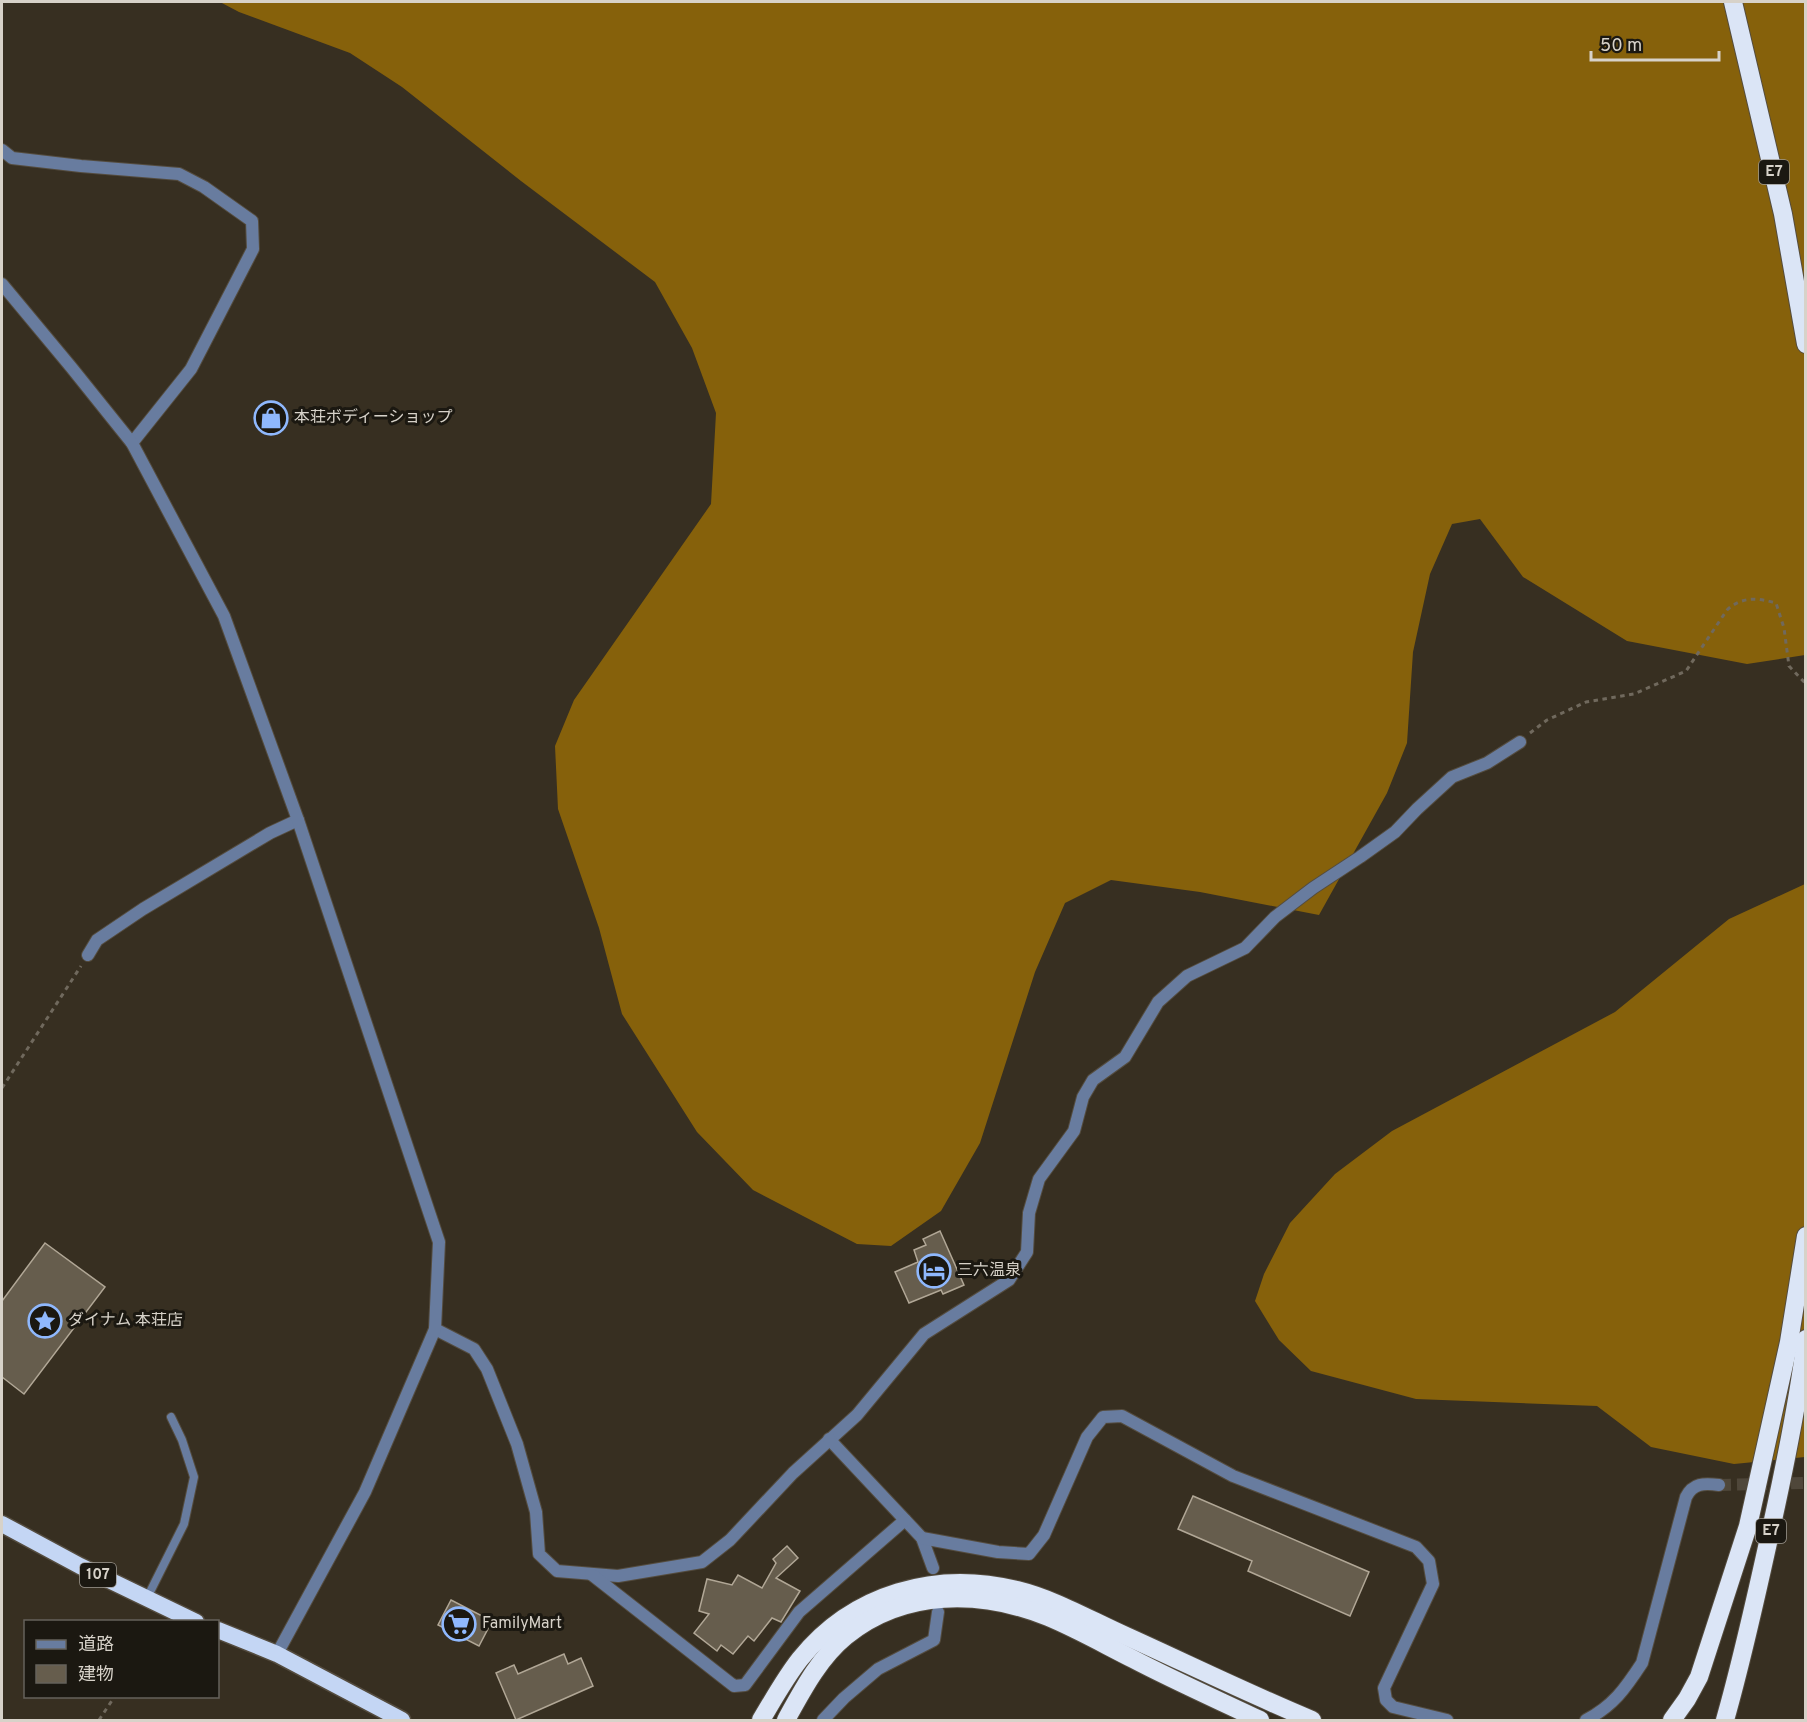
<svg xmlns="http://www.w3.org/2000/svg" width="1807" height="1722" font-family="Overpass,'Noto Sans JP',sans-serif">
<rect width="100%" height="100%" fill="#372f21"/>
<g fill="#86610b">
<path d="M220 2H1805V655L1747 664 1627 641 1523 577 1480 519 1452 524 1430 574 1413 652 1407 743 1387 793 1319 915 1200 892 1111 880 1065 903 1035 972 980 1143 941 1211 891 1246 857 1244 753 1190 697 1132 622 1014 599 928 558 809 555 746 574 700 711 504 716 413 692 348 655 282 521 181 402 87 350 53 239 12Z"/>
<path d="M1805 884V1457L1734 1464 1651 1447 1597 1406 1416 1399 1311 1371 1279 1340 1255 1301 1264 1274 1290 1223 1335 1174 1392 1131 1615 1012 1729 919Z"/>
</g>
<g fill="#665d4d" stroke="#b1a796" stroke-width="1.5">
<path d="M940 1231 964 1285 943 1294 941 1290 909 1303 895 1272 918 1262 914 1250 926 1245 923 1239Z"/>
<path d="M45 1243 105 1287 24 1394 2 1377V1301Z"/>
<path d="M1193 1496 1369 1572 1350 1616 1248 1571 1252 1561 1178 1529Z"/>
<path d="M787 1546 798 1558 776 1578 800 1591 781 1622 772 1618 754 1641 748 1636 733 1654 721 1645 717 1651 694 1633 709 1614 699 1611 707 1579 732 1585 738 1575 762 1588 776 1563 773 1559Z"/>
<path d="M451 1600 492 1621 479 1646 438 1625Z"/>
<path d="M564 1654 568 1664 581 1658 593 1686 516 1720 496 1673 514 1665 518 1674Z"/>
</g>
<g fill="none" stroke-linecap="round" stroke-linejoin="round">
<path stroke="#4f473a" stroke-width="12" stroke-dasharray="12 6" stroke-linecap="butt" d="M1719 1485 1806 1483"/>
<g stroke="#544c3f" stroke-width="10">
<path id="service" d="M147 1598 184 1524 194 1477 182 1440 171 1417"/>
</g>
<g stroke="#544c3f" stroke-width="14">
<g id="minor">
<path d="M2 150 12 158 81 166 179 174 204 187 252 221 253 249 191 369 132 443"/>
<path d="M88 955 97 940 143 909 270 833 298 820"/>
<path d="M435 1329 474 1349 487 1369 517 1444 536 1512 539 1554 557 1571 618 1576 702 1562 730 1540 793 1473 857 1415 924 1334 1009 1280 1027 1252 1029 1213 1039 1179 1074 1131 1083 1097 1093 1080 1125 1057 1158 1002 1187 976 1245 948 1275 917 1313 888 1360 857 1395 832 1417 809 1452 777 1487 763 1520 742"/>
<path d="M829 1439 922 1538 933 1568"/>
<path d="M922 1538 998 1552 1029 1554 1044 1535 1087 1437 1103 1417 1122 1416 1233 1476 1416 1547 1429 1561 1433 1584 1384 1688 1386 1700 1393 1707 1447 1720"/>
<path d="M591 1574 734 1686 745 1685 799 1612 905 1520"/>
<path d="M823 1720 844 1698 878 1669 934 1640 938 1612"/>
<path d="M1586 1720C1613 1706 1625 1689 1642 1663L1686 1497C1693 1483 1704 1483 1719 1485"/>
</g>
</g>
<g stroke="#544c3f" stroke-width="14">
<path id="tertiary" d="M2 284 71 367 132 443 224 616 298 820 439 1242 435 1329 365 1492 277 1654"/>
</g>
<g stroke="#544c3f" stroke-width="19">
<g id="trunk">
<path d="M2 1524 80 1566 196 1622"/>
<path d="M218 1630 277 1654 402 1720"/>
</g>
</g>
<g stroke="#544c3f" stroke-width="20">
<g id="motorway">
<path d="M1733 2 1783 214 1806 344"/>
<path d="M761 1720C773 1700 785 1678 800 1659 853 1593 936 1570 1017 1590 1054 1599 1090 1620 1126 1636 1188 1664 1249 1694 1312 1720"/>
<path d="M786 1720C802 1691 819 1658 846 1636 904 1589 981 1590 1048 1617 1077 1629 1105 1645 1133 1659 1175 1681 1218 1700 1260 1720"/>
<path d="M1672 1720 1687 1699 1699 1677 1748 1526 1789 1342 1806 1236"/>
<path d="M1725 1720C1743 1657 1757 1593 1771 1529 1785 1466 1798 1403 1806 1339"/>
</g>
</g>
<g stroke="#70695d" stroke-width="3" stroke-dasharray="4.5 4.5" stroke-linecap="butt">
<path d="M1530 733 1547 720 1586 702 1634 694 1686 671 1727 610C1742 596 1758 598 1776 603L1784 628 1789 666 1806 684"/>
<path d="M2 1088 81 966"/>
<path d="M99 1720 115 1696"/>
</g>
<use href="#service" stroke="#687c9f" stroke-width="8"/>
<use href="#minor" stroke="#687c9f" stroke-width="12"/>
<use href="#tertiary" stroke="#687c9f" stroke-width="12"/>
<use href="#trunk" stroke="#c4d6f4" stroke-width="16"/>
<use href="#motorway" stroke="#dbe5f6" stroke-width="18"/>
</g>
<defs>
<g id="shop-ring" transform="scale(1.725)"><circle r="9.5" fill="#1b1811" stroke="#8fb8fd" stroke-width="1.5"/><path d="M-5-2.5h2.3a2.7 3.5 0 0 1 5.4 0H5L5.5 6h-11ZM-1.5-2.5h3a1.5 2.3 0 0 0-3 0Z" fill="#8fb8fd"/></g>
<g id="hotel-ring" transform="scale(1.725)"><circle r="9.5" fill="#1b1811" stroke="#8fb8fd" stroke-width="1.5"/><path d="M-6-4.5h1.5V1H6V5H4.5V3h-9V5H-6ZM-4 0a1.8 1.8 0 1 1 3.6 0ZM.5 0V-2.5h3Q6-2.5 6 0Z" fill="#8fb8fd"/></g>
<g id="sight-ring" transform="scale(1.725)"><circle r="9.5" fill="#1b1811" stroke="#8fb8fd" stroke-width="1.5"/><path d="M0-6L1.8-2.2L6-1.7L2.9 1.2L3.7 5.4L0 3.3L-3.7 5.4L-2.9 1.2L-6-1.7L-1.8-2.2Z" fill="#8fb8fd"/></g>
<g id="supermarket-ring" transform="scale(1.725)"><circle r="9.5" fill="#1b1811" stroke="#8fb8fd" stroke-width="1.5"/><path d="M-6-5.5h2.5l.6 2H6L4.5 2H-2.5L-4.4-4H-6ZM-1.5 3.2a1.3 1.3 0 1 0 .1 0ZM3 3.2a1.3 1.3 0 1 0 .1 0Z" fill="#8fb8fd"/></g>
</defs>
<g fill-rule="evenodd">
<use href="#shop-ring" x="271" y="418"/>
<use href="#hotel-ring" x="934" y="1271"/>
<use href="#sight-ring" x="45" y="1321"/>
<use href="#supermarket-ring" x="459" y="1624"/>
</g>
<g text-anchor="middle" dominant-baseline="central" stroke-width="6" stroke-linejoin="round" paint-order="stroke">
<g fill="#1b1811" stroke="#9f9a92" stroke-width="1.5">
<rect x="1759" y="160" width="30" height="24" rx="4.5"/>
<rect x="1756" y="1519" width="30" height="24" rx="4.5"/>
<rect x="80" y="1563" width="36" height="24" rx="4.5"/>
</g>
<g font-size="15" font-weight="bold" fill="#d7d2c9">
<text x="1774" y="172">E7</text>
<text x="1771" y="1531">E7</text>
<text x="98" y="1575">107</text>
</g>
<g font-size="16" fill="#d7d2c9" stroke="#1b1811" text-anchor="start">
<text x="294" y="418">本荘ボディーショップ</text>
<text x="957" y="1271">三六温泉</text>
<text x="68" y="1321">ダイナム 本荘店</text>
<text x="482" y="1624">FamilyMart</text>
</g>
</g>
<rect width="1807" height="1722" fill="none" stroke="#d7d2c9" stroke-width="6"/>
<rect x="24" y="1620" width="195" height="78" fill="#1b1811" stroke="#66625b" stroke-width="1.5"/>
<rect x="36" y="1640" width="30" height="9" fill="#687c9f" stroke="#66625b" stroke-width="1.5"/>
<text x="78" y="1650" font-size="18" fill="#d7d2c9">道路</text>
<rect x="36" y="1665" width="30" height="18" fill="#665d4d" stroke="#66625b" stroke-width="1.5"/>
<text x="78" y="1680" font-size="18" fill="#d7d2c9">建物</text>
<path d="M1591 51v9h128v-9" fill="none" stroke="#d7d2c9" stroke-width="3"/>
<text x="1600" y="51" font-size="18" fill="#d7d2c9" stroke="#1b1811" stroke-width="4.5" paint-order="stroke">50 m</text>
</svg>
